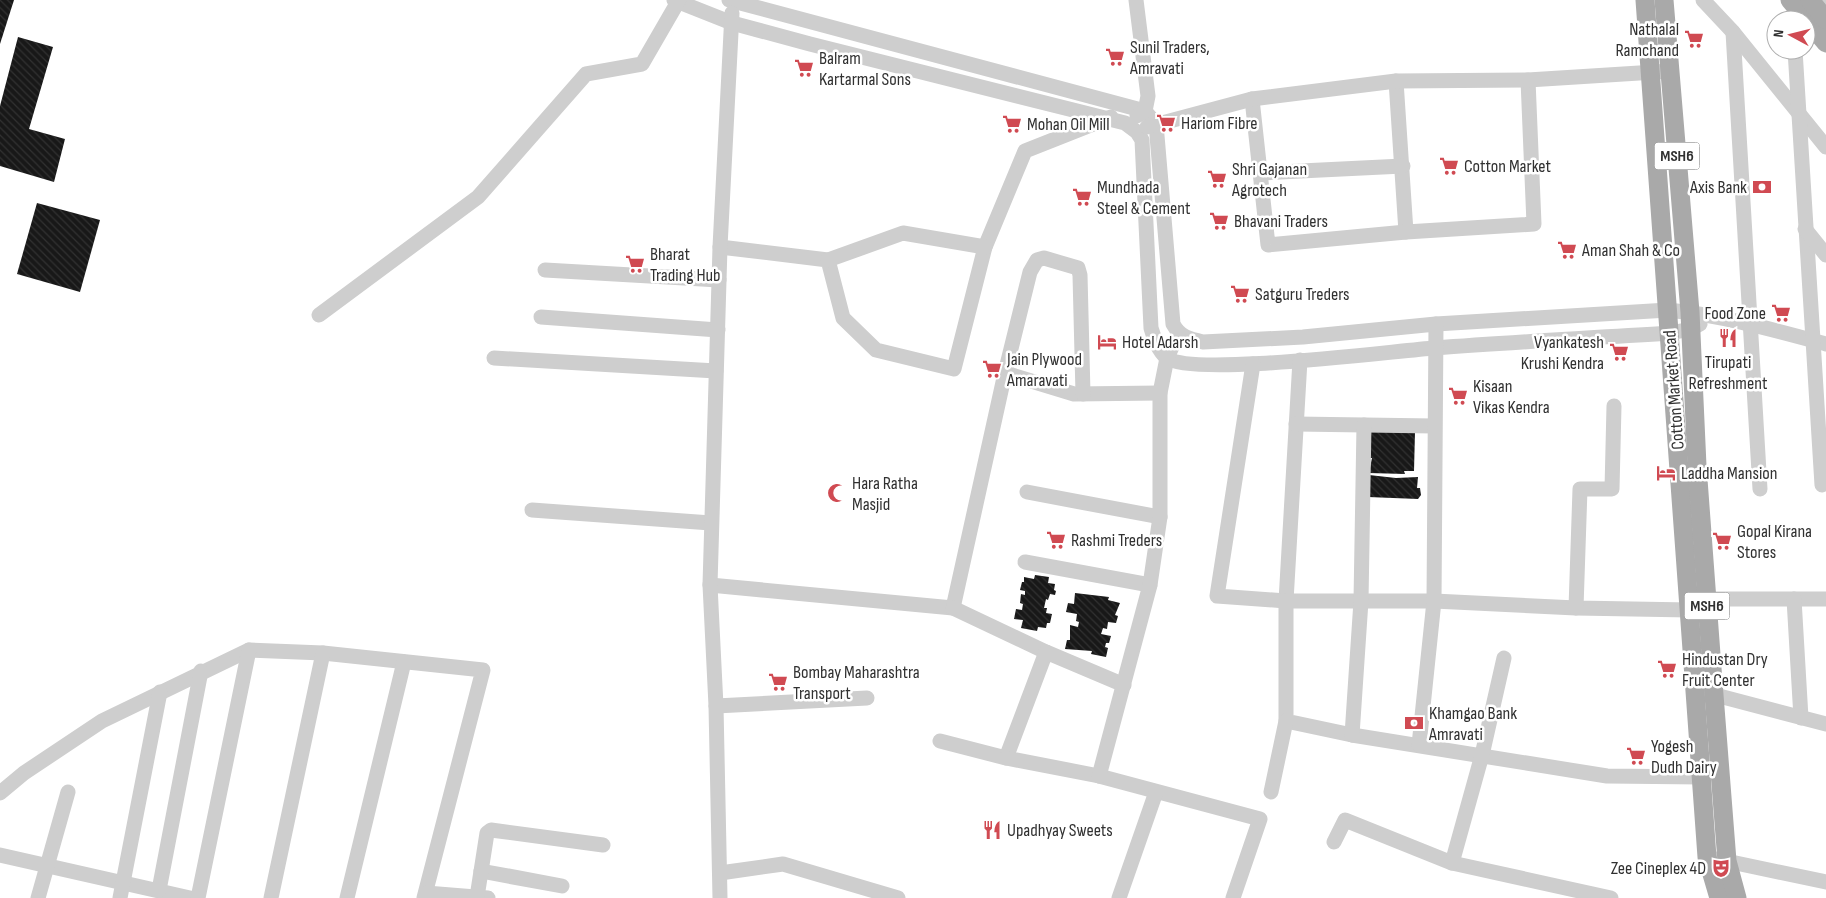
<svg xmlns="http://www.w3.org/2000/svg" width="1826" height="898" font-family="'Sofia Sans Condensed',sans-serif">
<defs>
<pattern id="building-back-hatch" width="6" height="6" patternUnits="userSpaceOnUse" patternTransform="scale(1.25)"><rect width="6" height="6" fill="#181818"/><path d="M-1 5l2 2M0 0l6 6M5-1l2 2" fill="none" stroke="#313131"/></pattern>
</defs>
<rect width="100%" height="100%" fill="#fff"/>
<g fill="url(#building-back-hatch)">
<path d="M0 0H14L0 44Z"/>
<path d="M18 37 53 47 29 129 65 139 54 182 0 166V106Z"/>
<path d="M37 203 100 220 80 292 17 274Z"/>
<path d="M1368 432H1415L1414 471H1404L1405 474 1369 473 1372 458H1370Z"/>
<path d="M1369 475 1396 478 1418 477 1417 488H1420L1421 495 1418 499 1368 497Z"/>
<path d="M1035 575 1049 577 1048 583 1055 584 1054 590 1056 591 1055 595 1050 594 1048 600 1046 599 1044 608H1047L1046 613 1052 614 1050 623H1047L1046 628 1038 627 1037 631 1021 628 1023 620 1014 619 1016 609 1022 610 1023 604 1020 603 1021 594 1025 595V591L1020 590 1022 582H1024V577L1034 579Z"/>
<path d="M1075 593 1109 597 1108 600 1120 603 1115 615 1118 616 1116 623 1108 622 1107 629 1103 628 1101 634 1111 636 1109 643H1106L1105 647 1108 648 1106 657 1091 654 1092 651 1065 649 1067 640H1070V625L1078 627 1079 622 1076 621 1077 614 1066 612 1068 603 1074 604Z"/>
</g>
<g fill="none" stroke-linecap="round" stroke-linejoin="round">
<g stroke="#cecece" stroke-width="15">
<path d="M674 0 732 23 810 44 1125 123 1137 132 1142 140 1151 328C1154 338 1158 351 1167 358 1193 377 1392 351 1435 348 1513 342 1591 338 1670 333L1691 329 1700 324"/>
<path d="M729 0 1145 111 1156 124 1173 324C1180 337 1189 339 1203 342L1303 337 1436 324 1668 310C1721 315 1774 330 1826 344"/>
<path d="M1136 0 1148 96 1145 111 1137 116"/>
<path d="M1703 0 1733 32 1826 147"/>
<path d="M1824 0 1826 2"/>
<path d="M1733 32 1760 489"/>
<path d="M1795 50 1822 485"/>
<path d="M1396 81 1406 232"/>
<path d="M1252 99 1268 245 1406 232 1534 224 1528 80"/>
<path d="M1147 127 1252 99 1396 81 1528 80 1671 71"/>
<path d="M1261 173 1403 166"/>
<path d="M1805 229 1826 255"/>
<path d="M720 247 828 260 843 318 876 350 954 369 985 247 1025 151 1111 117"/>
<path d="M828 260 903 233 985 247"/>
<path d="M545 270 719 280"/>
<path d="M319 315 478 197 586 74 642 64 679 0"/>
<path d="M541 317 718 330"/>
<path d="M494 358 716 371"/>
<path d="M1300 360 1286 601V721L1352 735 1607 776 1702 777"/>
<path d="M1253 364 1217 596 1286 601H1434L1576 608 1690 610"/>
<path d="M1005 373 1074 394 1160 393"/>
<path d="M1296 424 1434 426"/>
<path d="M1027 492 1160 517"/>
<path d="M532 510 711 523"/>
<path d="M1025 562 1150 585"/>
<path d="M710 585 953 608 1005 373 1030 272 1037 260 1044 258 1078 268 1080 275 1083 394"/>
<path d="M1707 599H1826"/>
<path d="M1794 599 1801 718"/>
<path d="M953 608 1046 652"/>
<path d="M1576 608 1580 489H1612L1614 406"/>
<path d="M1704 692 1826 724"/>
<path d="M716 706 867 698"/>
<path d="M1352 735 1361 601 1364 425"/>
<path d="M940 741 1006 758 1046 652 1124 685"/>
<path d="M1419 745 1434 601 1436 324"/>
<path d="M1006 758 1099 776 1260 819 1233 898"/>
<path d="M1099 776 1150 585 1160 517V393L1167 358 1178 334"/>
<path d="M1271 792 1286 721"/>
<path d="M0 793 24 773 102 721 249 650 323 653 483 670 424 898"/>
<path d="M1334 842 1345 820 1452 863 1611 898"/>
<path d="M0 855 190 898"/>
<path d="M1717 859 1826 882"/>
<path d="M1452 863 1482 755 1504 658"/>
<path d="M481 871 562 886"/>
<path d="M720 873 783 864 898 898"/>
<path d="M159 890 201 671"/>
<path d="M426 893 488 898"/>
<path d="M477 897 487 833 491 830 603 845"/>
<path d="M38 898 68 792"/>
<path d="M120 898 160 692"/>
<path d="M198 898 249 650"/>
<path d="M271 898 323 653"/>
<path d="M347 898 404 662"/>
<path d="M720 898 716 706 710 585 720 247 732 13"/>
<path d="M1119 898 1156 792"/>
</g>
<g stroke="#a9a9a9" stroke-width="19">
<path d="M1645 0 1707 857 1719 898"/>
<path d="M1664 0 1690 312 1697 466 1714 695 1727 861 1737 898"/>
<path d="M1790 0 1826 43"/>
<path d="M1810 0 1826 20"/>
</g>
</g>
<defs>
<g id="supermarket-bare" transform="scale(1.5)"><path d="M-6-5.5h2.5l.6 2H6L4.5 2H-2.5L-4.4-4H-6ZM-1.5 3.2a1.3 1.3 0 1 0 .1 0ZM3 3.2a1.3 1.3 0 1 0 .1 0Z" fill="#d04a52" stroke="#fff" stroke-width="2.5" paint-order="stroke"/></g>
<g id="bank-bare" transform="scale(1.5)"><path d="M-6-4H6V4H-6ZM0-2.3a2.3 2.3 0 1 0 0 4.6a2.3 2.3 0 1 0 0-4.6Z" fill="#d04a52" stroke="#fff" stroke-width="2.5" paint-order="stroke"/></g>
<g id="restaurant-bare" transform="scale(1.5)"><path d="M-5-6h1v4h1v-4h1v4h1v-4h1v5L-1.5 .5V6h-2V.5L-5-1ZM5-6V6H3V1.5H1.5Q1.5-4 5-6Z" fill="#d04a52" stroke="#fff" stroke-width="2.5" paint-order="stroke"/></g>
<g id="hotel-bare" transform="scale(1.5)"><path d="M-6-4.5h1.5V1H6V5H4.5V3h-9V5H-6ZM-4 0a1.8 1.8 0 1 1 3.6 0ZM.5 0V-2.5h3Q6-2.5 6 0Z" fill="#d04a52" stroke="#fff" stroke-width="2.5" paint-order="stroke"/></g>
<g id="mosque-bare" transform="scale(1.5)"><path d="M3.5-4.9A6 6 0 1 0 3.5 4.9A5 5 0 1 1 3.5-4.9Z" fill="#d04a52" stroke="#fff" stroke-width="2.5" paint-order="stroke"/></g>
<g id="theatre-bare" transform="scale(1.5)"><path d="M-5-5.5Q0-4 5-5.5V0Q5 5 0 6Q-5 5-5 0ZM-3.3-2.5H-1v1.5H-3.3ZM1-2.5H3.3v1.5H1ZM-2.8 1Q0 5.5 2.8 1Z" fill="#d04a52" stroke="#fff" stroke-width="2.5" paint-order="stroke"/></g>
</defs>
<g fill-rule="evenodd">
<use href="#supermarket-bare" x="1694" y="39"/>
<use href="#supermarket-bare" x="1115" y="57"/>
<use href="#supermarket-bare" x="804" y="68"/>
<use href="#supermarket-bare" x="1166" y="123"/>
<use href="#supermarket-bare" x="1012" y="124"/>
<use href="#supermarket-bare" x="1449" y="166"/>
<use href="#supermarket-bare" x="1217" y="179"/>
<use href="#bank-bare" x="1762" y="187"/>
<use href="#supermarket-bare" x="1082" y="197"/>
<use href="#supermarket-bare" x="1219" y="221"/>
<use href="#supermarket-bare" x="1567" y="250"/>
<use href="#supermarket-bare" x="635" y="264"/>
<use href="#supermarket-bare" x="1240" y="294"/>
<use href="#supermarket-bare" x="1781" y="313"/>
<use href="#restaurant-bare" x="1728" y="338"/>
<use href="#hotel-bare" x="1107" y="342"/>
<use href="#supermarket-bare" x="1619" y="352"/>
<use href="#supermarket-bare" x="992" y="369"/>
<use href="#supermarket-bare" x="1458" y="396"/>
<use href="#hotel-bare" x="1666" y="473"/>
<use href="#mosque-bare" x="837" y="493"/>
<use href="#supermarket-bare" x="1056" y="540"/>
<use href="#supermarket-bare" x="1722" y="541"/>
<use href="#supermarket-bare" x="1667" y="669"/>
<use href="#supermarket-bare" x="778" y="682"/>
<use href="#bank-bare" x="1414" y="723"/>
<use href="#supermarket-bare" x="1636" y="756"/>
<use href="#restaurant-bare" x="992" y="830"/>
<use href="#theatre-bare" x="1721" y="868"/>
</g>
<g text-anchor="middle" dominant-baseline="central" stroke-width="5" stroke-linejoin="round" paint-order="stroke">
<g fill="#fff" stroke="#6f6f6f" stroke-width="1">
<rect x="1654.5" y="142.5" width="45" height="27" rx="4"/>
<rect x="1684.5" y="592.5" width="45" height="27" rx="4"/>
</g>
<g font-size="16" font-weight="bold" fill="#313131">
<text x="1677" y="156">MSH6</text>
<text x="1707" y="606">MSH6</text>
</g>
<g font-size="18" fill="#313131" stroke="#fff" text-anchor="start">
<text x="1679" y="29" text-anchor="end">Nathalal<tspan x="1679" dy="21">Ramchand</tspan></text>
<text x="1130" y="47">Sunil Traders,<tspan x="1130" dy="21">Amravati</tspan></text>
<text x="819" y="58">Balram<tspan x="819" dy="21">Kartarmal Sons</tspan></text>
<text x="1181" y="123">Hariom Fibre</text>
<text x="1027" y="124">Mohan Oil Mill</text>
<text x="1464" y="166">Cotton Market</text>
<text x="1232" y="169">Shri Gajanan<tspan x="1232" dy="21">Agrotech</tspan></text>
<text x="1097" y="187">Mundhada<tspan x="1097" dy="21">Steel &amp; Cement</tspan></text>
<text x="1747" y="187" text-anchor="end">Axis Bank</text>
<text x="1234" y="221">Bhavani Traders</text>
<text x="1582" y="250">Aman Shah &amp; Co</text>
<text x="650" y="254">Bharat<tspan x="650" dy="21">Trading Hub</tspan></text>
<text x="1255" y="294">Satguru Treders</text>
<text x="1766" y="313" text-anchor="end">Food Zone</text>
<text x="1122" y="342">Hotel Adarsh</text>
<text x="1604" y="342" text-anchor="end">Vyankatesh<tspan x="1604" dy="21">Krushi Kendra</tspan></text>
<text x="1007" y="359">Jain Plywood<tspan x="1007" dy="21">Amaravati</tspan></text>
<text x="1728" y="362" text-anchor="middle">Tirupati<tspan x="1728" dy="21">Refreshment</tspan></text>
<text x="1473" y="386">Kisaan<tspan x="1473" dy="21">Vikas Kendra</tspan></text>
<text x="1681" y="473">Laddha Mansion</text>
<text x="852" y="483">Hara Ratha<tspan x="852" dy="21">Masjid</tspan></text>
<text x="1737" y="531">Gopal Kirana<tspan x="1737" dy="21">Stores</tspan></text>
<text x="1071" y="540">Rashmi Treders</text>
<text x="1682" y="659">Hindustan Dry<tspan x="1682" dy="21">Fruit Center</tspan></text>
<text x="793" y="672">Bombay Maharashtra<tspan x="793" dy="21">Transport</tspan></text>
<text x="1429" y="713">Khamgao Bank<tspan x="1429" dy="21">Amravati</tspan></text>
<text x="1651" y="746">Yogesh<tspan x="1651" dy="21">Dudh Dairy</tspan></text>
<text x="1007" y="830">Upadhyay Sweets</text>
<text x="1706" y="868" text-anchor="end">Zee Cineplex 4D</text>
</g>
<g font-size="18" fill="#313131" stroke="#fff">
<text transform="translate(1674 390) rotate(-94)">Cotton Market Road</text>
</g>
</g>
<g transform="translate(1791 35) rotate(277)"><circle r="24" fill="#ffffff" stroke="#adadad"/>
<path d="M0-4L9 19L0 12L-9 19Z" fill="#d04a52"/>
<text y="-8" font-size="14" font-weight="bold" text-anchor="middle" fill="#313131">N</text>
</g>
</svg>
